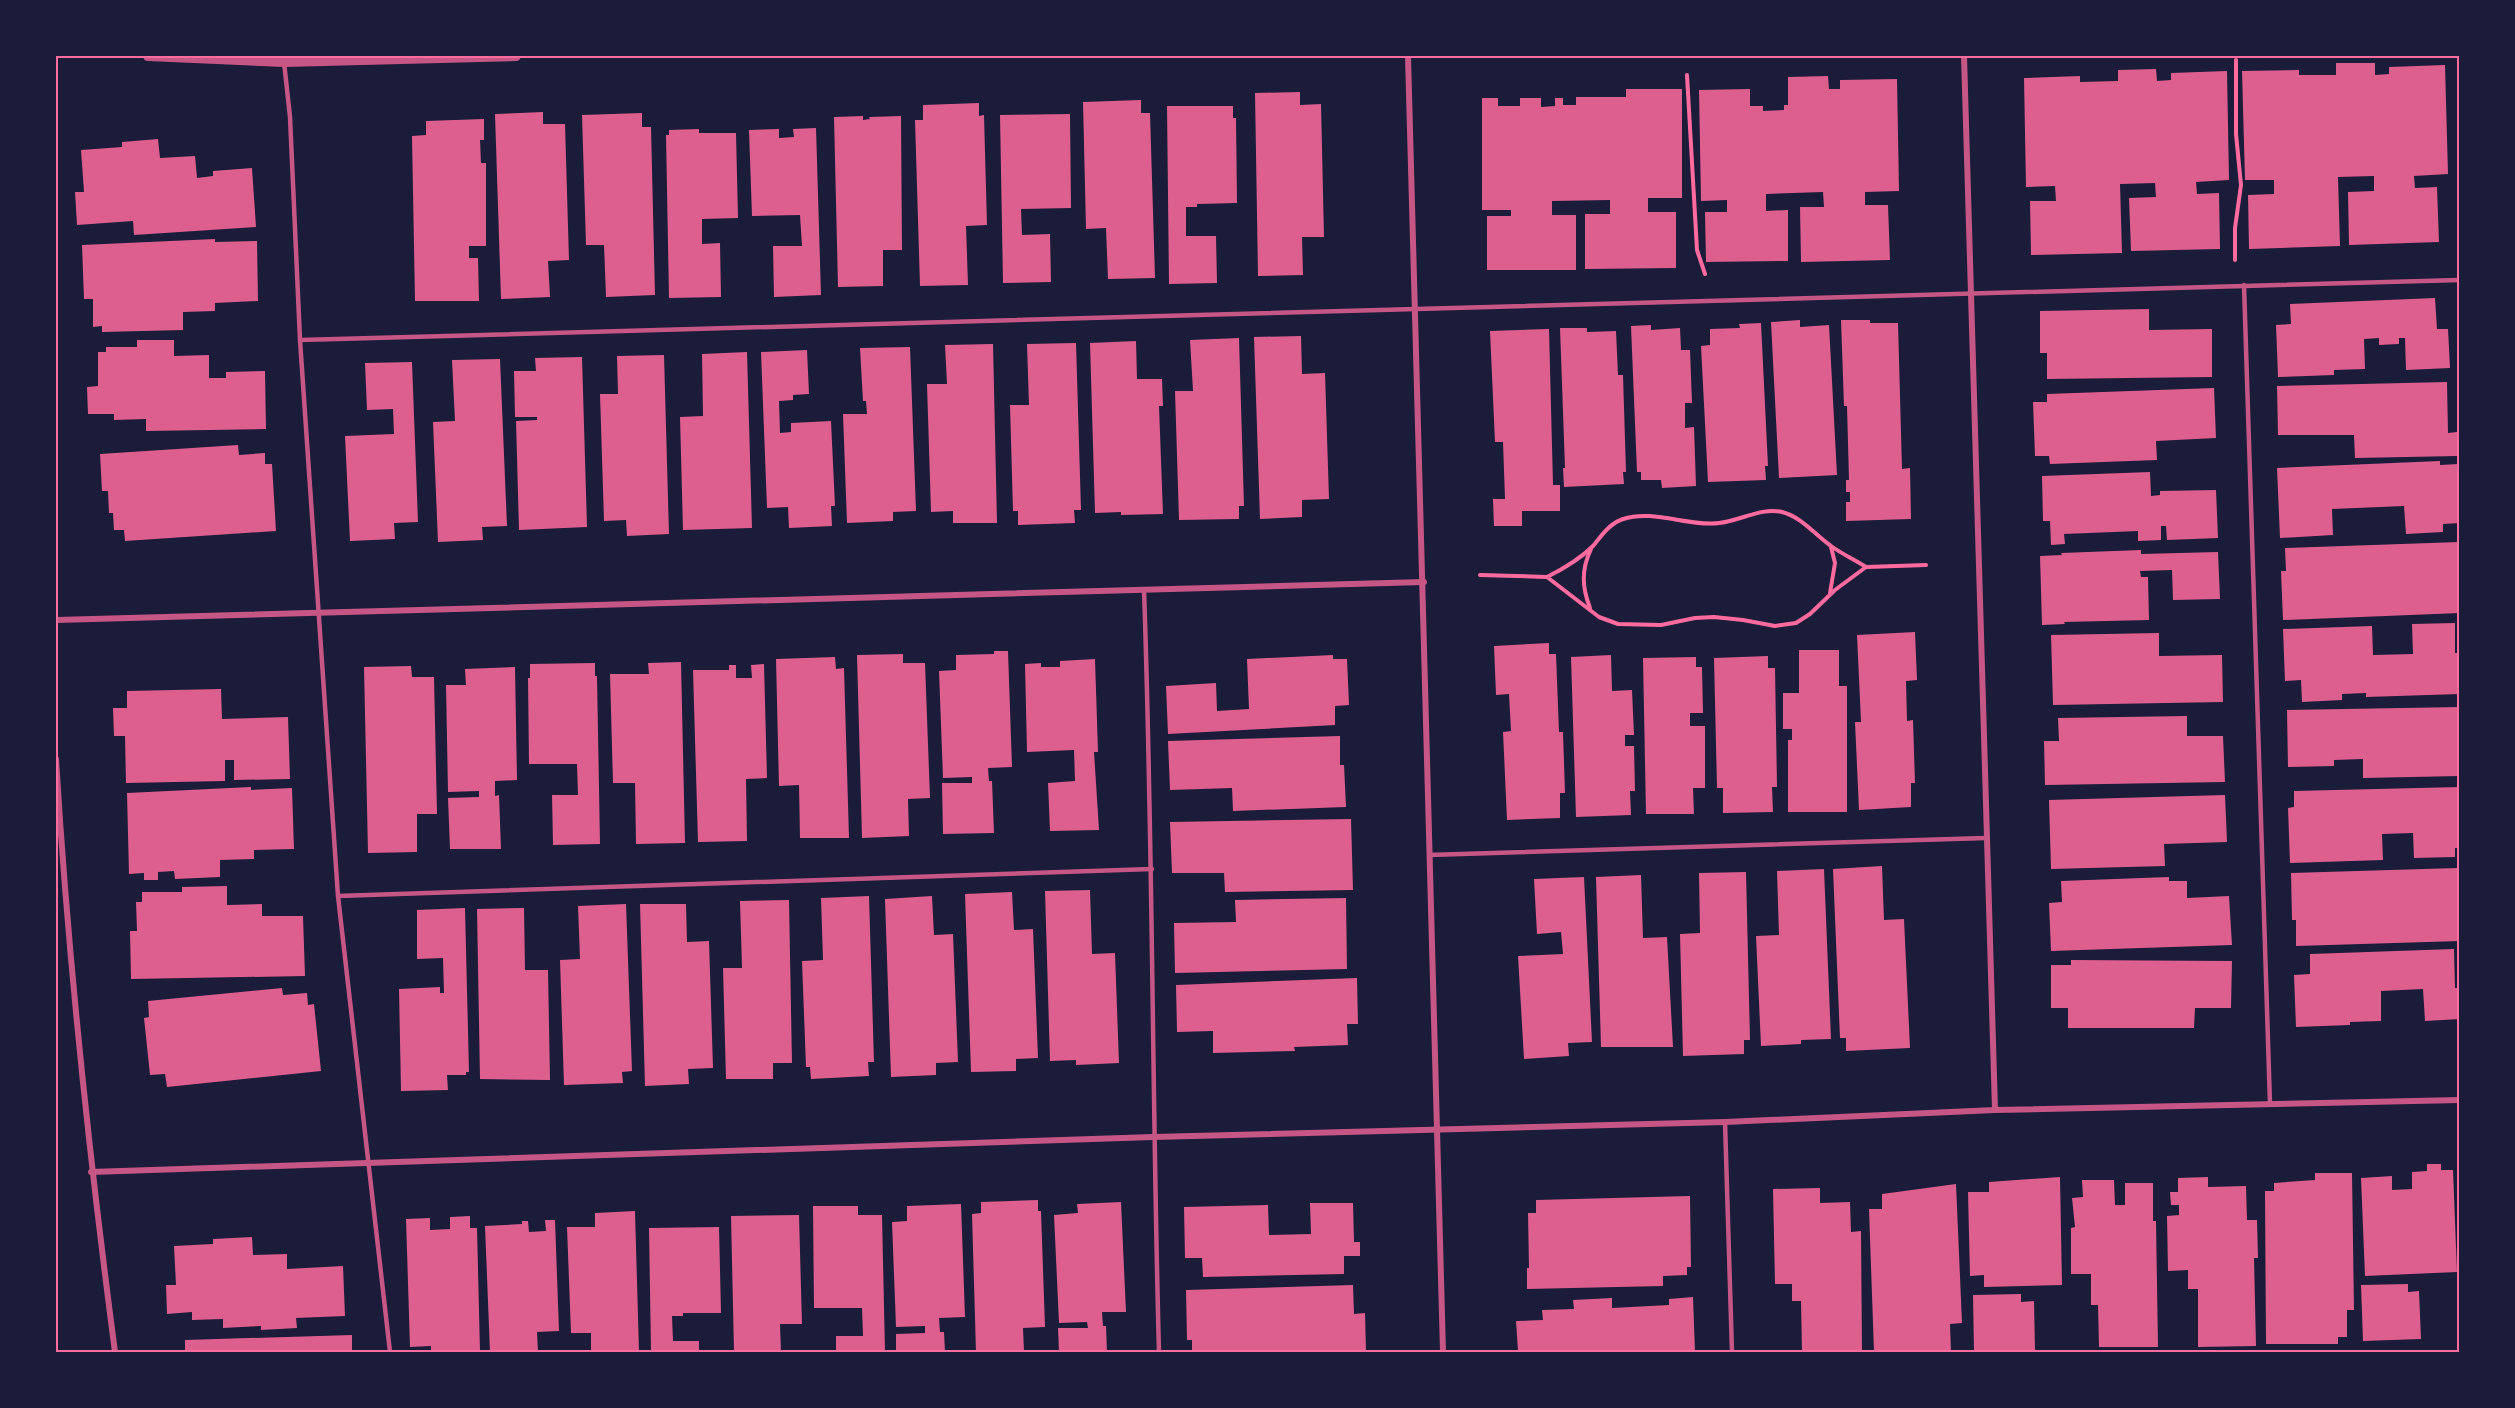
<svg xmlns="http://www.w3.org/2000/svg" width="2515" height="1408" font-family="'Fira Sans',sans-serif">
<rect width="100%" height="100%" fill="#1b1b3a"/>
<g fill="#dd5f8e">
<path d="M2336 63H2375V75L2389 74V67L2445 65 2448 174 2414 176 2415 188 2437 187 2439 242 2349 245 2348 192 2374 191V176L2338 177 2340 246 2249 249 2248 195 2274 194V180H2245L2242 71 2299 70V75H2336Z"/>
<path d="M2156 69 2157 81 2171 80V73L2227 71 2229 180 2196 182 2197 194 2219 193 2220 249 2131 251 2129 198 2156 197 2155 183 2120 184 2122 253 2031 255 2030 201H2056L2055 186 2026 187 2024 78 2080 76V82L2118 81V70Z"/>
<path d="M1828 76 1829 89H1840V80L1897 79 1899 191 1865 192V205H1888L1890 260 1801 262 1800 207H1824L1823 192 1766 194V211L1788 210V261L1706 262 1705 212H1727V200L1701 201 1699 90 1750 89V106H1763V111L1784 110V105H1788V77Z"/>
<path d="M1626 89H1682V198H1648V212H1676V268L1585 269V214H1610V200L1552 201V215H1576V270H1487V216H1511V210H1482V98H1498V106H1520V98H1541V107L1555 106V98H1563V105H1576V97H1626Z"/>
<path d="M1300 92V105L1321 104 1324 237H1302L1303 275 1258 276 1255 93Z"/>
<path d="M1141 100V113H1150L1155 278 1108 279 1106 228 1086 229 1083 102Z"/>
<path d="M979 103V116L984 115 987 225 966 226 968 285 920 286 915 120H923V105Z"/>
<path d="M1167 106H1233V118H1236L1237 203 1197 204V207H1186V236H1216L1217 283 1169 284Z"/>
<path d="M543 112V124H565L569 260 548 261 550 297 501 299 495 114Z"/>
<path d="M642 113V127H651L655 295 606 297 604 245H586L582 115Z"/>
<path d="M1070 114 1071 208 1021 209 1022 235 1050 234 1051 282 1003 283 1000 115Z"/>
<path d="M863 116V120L870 119 869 117 901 116 902 250H883V286L838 287 834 117Z"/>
<path d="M484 119V140H480L481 163H486V246H469V258H478L479 301H415L412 136 426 135V121Z"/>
<path d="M816 128 821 295 774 297 773 246H802L800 215 752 216 749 130 779 129V138L794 137 793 129Z"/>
<path d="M699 129V133H736L738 218 702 219V244L720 243 721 297 669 298 666 135H669V130Z"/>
<path d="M158 139 160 158 195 156 197 178 213 176V171L252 168 256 227 134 235 133 221 77 225 75 192H84L81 150 122 147V142Z"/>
<path d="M215 239V242L257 241 258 301 215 303V311L183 312V330L102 332V326L93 327V299H84L82 245Z"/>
<path d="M2435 298 2437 329H2448L2450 368 2406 370 2405 338H2399V344L2379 345V338L2364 339 2365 369 2334 370V375L2278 377 2276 325 2291 324 2290 304Z"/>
<path d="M2149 309V330L2212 329V377L2047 379V353H2040V311Z"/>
<path d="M1800 320V327L1829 325 1837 475 1779 478 1771 322Z"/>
<path d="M1841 320H1870V323H1898L1902 469 1910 468 1911 519 1846 521V502H1850V492H1846V480H1849L1847 406H1844Z"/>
<path d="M1761 323 1768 466H1765L1766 480 1708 482 1701 346 1710 345V329L1740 328 1739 324Z"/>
<path d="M1651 325V330L1680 328 1681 350H1690L1692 403H1685V428L1694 427 1696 486 1662 488 1661 480H1641V472H1637L1631 326Z"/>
<path d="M1560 328H1587V332L1616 331 1618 375H1623L1626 472H1623L1624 484 1564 487 1563 468H1565Z"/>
<path d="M1549 329 1553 485H1560V511H1522V526H1494L1493 499H1505L1503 442H1495L1490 331Z"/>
<path d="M1301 336 1302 374 1325 373 1329 499 1302 500V517L1260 519 1254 337Z"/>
<path d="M1239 338 1244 506H1239V519L1179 520 1175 391H1193L1190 340Z"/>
<path d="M137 340H174V356L209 355V378H226V372L265 371 266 429 146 431V419L114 420V414H88L87 387 98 386V352H106V347H137Z"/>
<path d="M1136 341 1137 379H1162L1163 406H1159L1163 514 1121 515V512L1095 513 1090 343Z"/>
<path d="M1076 343 1081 510H1074L1075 523 1018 525V511H1013L1010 405H1029L1027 344Z"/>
<path d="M993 344 997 523H953V511L931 512 927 384H947L945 345Z"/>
<path d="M910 347 916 511 893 512V521L847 523 843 414H867L866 401H863L860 348Z"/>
<path d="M807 350 809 394 793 395V400L779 401 780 433 791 432V423L831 421 835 506H831L832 526 789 528 788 507 767 508 761 352Z"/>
<path d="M747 352 752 528 683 530 680 417 703 416 702 354Z"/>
<path d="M664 355 669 534 627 536 626 520 604 521 600 394H618L617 356Z"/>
<path d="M582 357 587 527 519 530 516 421 537 420V417H515L514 371H536L535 358Z"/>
<path d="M500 359 507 526 482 527 483 540 438 542 433 422 455 421 452 360Z"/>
<path d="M412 362 418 522 394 523 395 539 350 541 345 436 394 434 393 409 367 410 365 363Z"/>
<path d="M2447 382 2448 433 2457 432 2458 456 2355 458 2354 435H2278L2277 386Z"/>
<path d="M2214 388 2216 438 2156 441 2157 460 2050 464 2049 456H2035L2033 402H2047V394Z"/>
<path d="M238 445 239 455 265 453V464H272L276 531 125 541 124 530H114L113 513H109L108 491H102L100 454Z"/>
<path d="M2440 461V465L2459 464 2460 523 2443 524V532L2406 534 2404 506 2332 509 2333 535 2280 538 2277 468Z"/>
<path d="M2150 472 2151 496 2160 495V491L2216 490 2218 538 2167 540 2166 526H2161V540L2138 541V531L2064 534 2065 544 2051 545 2050 521H2043L2042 476Z"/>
<path d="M2459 542 2460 613 2283 620 2281 571H2286L2285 548Z"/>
<path d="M2141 550V554L2218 552 2220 599 2173 600 2172 570 2140 571 2141 577H2148L2149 620 2064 622 2065 624 2042 625 2040 556 2062 555 2061 553Z"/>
<path d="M2455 623V653H2460V694L2366 697V693L2342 694V700L2302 702 2301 680 2285 681 2283 629 2372 626 2373 655 2413 654 2412 624Z"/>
<path d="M1915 632 1917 680 1906 681 1907 721 1913 720 1915 783H1911V807L1859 810 1855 722H1861L1857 635Z"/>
<path d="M2159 633V656L2222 655 2223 702 2053 705 2051 635Z"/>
<path d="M1549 643V654H1556L1559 732H1563L1565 793H1560V818L1507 820 1503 732 1511 731 1509 694 1496 695 1494 646Z"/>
<path d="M1799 650H1839V686H1847V812H1788V740H1792V729H1783V693H1799Z"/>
<path d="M994 651H1008L1012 767 988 768 989 781H992L994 833 943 834 942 783H972V777L943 778 939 671 956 670V655L994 654Z"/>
<path d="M903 654V663H925L930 798 908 799 909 836 862 838 857 655Z"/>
<path d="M1333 655V659H1347L1349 705 1335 706V725L1168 734 1166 686 1216 683 1217 711 1249 709 1247 659Z"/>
<path d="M1611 655 1612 691 1632 690 1634 735H1625V746H1634L1635 791H1630L1631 815 1576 817 1571 657Z"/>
<path d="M1768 656V668H1775L1777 787H1772L1773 812 1723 813V788H1717L1714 658Z"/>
<path d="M835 657 836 669 844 668 849 838H800L799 785 779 786 776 659Z"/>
<path d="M1696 657V667H1702L1703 713H1690V726H1705V788H1693L1694 814H1646L1643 658Z"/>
<path d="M1095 659 1098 752H1094L1099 830 1050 831 1048 783 1075 781 1074 750 1027 752 1025 664 1041 663V667H1060V661Z"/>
<path d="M681 662 685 843 636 844 635 783H613L610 674H649L648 663Z"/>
<path d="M595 663V676H597L600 844 553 845 552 795H578L577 764H529L528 678H530V664Z"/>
<path d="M764 664 767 778 746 779 747 841 698 842 693 670H729V665H736V678H752L751 665Z"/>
<path d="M411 666 412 677H434L437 814H417V852L368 853 364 667Z"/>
<path d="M515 667 517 780 495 781V796L499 795 501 849H450L448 798 479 797V791L448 792 446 685H466L465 669Z"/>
<path d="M221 689 222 719 288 717 290 779 234 780V760H225V781L126 783 125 736H114L113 708H127V691Z"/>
<path d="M2460 707V776L2363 778V759L2334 760V766L2288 767 2287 710Z"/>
<path d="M2187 716V736H2223L2225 782 2045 785 2044 741H2059L2058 718Z"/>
<path d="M1340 736V765H1344L1346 807 1233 811 1232 788 1170 790 1168 741Z"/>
<path d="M251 787V790L292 788 294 849 254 850V859L220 860V877L175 879 174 871 158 872V880H144V873L129 874 127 793Z"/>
<path d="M2460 787V848H2455V857L2414 858 2413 833 2382 834 2383 860 2290 863 2288 808 2294 807V791Z"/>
<path d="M2225 795 2227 842 2164 844 2165 866 2051 869 2049 800Z"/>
<path d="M1351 819 1353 890 1225 892 1224 873H1172L1170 822Z"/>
<path d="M1882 866 1884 920 1904 919 1910 1048 1846 1051V1038H1840L1833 869Z"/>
<path d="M2457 868 2460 941 2296 946V920H2292L2291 873Z"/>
<path d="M1824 869 1831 1039 1801 1040V1044L1761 1046 1756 936 1779 935 1777 871Z"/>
<path d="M1746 872 1750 1040H1744V1054L1683 1056 1680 934 1700 933 1699 873Z"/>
<path d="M1641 875 1643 938 1667 937 1673 1047H1601L1596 877Z"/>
<path d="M1584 877 1592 1042 1568 1043 1569 1056 1524 1059 1518 956 1563 954 1561 932 1537 934 1534 879Z"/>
<path d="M2169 877V881H2187V898L2229 896 2232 945 2051 951 2049 903 2062 902 2061 881Z"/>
<path d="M227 886V905L262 904V916H303L305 976 131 979 130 931H137L136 902H142V892H182V887Z"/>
<path d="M1090 890 1092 954 1115 953 1119 1063 1076 1065V1060L1050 1061 1045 891Z"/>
<path d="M1012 892 1014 930 1033 929 1038 1058 1016 1059V1071L971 1072 965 894Z"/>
<path d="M869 896 874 1062H868L869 1076 811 1079 810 1067H806L802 961 823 960 821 898Z"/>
<path d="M932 896 934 935 953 934 958 1062 936 1063V1075L891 1077 885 899Z"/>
<path d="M1346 898 1347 969 1175 973 1174 923 1236 922 1235 900Z"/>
<path d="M789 900 792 1063H773V1079H726L723 968H742L740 901Z"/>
<path d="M626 904 632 1071 622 1072 623 1083 564 1085 560 960 580 959 578 906Z"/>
<path d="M640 904H686L687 942 709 941 713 1068 688 1069 689 1084 645 1086Z"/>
<path d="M465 908 469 1072H466V1075H447L448 1090 401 1091 399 989 440 987V993H444L443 958 417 959V910Z"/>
<path d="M524 908 525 970H548L550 1080 480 1079 477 909Z"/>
<path d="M2454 949 2455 988H2460V1019L2425 1021 2423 989 2381 991V1021L2350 1022V1025L2296 1027 2294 975 2310 974V954Z"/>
<path d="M2071 960 2232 961 2231 1008H2195L2194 1028H2068V1008H2051V965H2071Z"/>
<path d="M1357 978 1358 1024H1347L1348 1045 1294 1047 1295 1051 1213 1053V1031L1177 1032 1176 985Z"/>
<path d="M282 988 283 995 307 993 308 1005 314 1004 321 1071 167 1087 165 1074 150 1075 144 1018 149 1017 148 1001Z"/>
<path d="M2427 1164H2441V1170H2453L2457 1272 2365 1276 2361 1178 2392 1176V1190L2412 1189V1172L2427 1171Z"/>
<path d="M2315 1173H2352L2354 1310H2347V1337H2338V1344H2266L2265 1191H2274V1183L2315 1180Z"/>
<path d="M2060 1177 2062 1285 1984 1287V1275L1970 1276 1968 1192H1989V1182Z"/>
<path d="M2208 1177V1187L2246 1186 2247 1220H2257L2258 1258H2254L2256 1346 2198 1347V1289H2188V1270L2168 1271 2167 1216 2179 1215V1205H2171L2170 1192H2178V1178Z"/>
<path d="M2082 1180H2114L2115 1205H2125V1183H2153V1221H2156L2158 1347H2099L2098 1305H2091V1274H2071V1228L2075 1227 2072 1198 2083 1197Z"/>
<path d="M1956 1184 1962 1323 1950 1324 1951 1352H1874L1869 1209H1882V1194Z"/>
<path d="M1820 1188V1203L1850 1202 1851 1232 1861 1231 1862 1352H1802L1801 1301H1792V1284H1775L1773 1189Z"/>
<path d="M1690 1196 1691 1267H1687V1275L1663 1276V1286L1527 1289V1268H1529L1528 1213H1536V1200Z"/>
<path d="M1038 1200V1211H1041L1045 1327 1023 1328 1024 1352H976L972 1214 981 1213V1202Z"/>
<path d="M1121 1202 1126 1312H1102L1103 1326H1106L1107 1352H1059L1058 1328H1088L1087 1322 1059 1323 1054 1215 1078 1213 1077 1204Z"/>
<path d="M1310 1203H1353L1354 1242H1360V1256H1344V1274L1203 1277 1202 1258H1185L1184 1207 1268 1205 1269 1235 1311 1234Z"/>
<path d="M961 1204 965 1317 939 1318 940 1332H944L945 1352H896V1334L925 1333V1326L896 1327 892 1222 907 1221V1206Z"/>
<path d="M813 1206H858V1215H882L885 1352H836V1336H863L862 1308H814Z"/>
<path d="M635 1211 639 1352H591V1333H571L567 1227H595V1213Z"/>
<path d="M799 1215 802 1324H780L781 1352H734L731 1216Z"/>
<path d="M470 1216V1228H477L480 1352H431V1346L410 1347 406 1219 430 1218V1230L450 1229V1217Z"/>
<path d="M545 1220H555L559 1331 537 1332 538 1352H490L485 1226 522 1224V1221H528L529 1232 546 1231Z"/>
<path d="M719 1227 721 1313H683V1316H672L673 1341H699V1352H651L649 1228Z"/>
<path d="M252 1237 253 1255 287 1254V1269L343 1266 345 1316 296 1318 297 1328 261 1330V1326L223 1328V1319L192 1320V1312L167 1314 166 1285H176L174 1246 213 1244V1239Z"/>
<path d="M2408 1284V1292L2419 1291 2421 1339 2363 1341 2361 1285Z"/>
<path d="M1353 1285 1354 1314 1365 1313 1366 1352H1192V1340H1187L1186 1290Z"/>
<path d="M2021 1294V1302L2034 1301 2035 1351 1974 1352 1973 1295Z"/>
<path d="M1693 1297 1695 1352 1518 1351 1516 1321 1543 1320 1542 1310 1574 1309 1573 1300 1612 1298V1308L1669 1305V1299Z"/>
<path d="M352 1335V1352H185V1340Z"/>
</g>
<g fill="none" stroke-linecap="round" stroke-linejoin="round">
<g stroke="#ff6b9d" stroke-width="4">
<path d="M1687 75 1697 250 1705 274"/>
<path d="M2235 260V228L2241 185 2236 134V60"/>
<path d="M1480 575 1547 577 1599 617 1618 624 1661 625 1695 618 1714 617 1743 620 1775 626 1796 623 1810 614 1835 590 1866 567 1926 565"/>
<path d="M1547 577C1563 569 1580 559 1593 546 1602 535 1609 524 1623 519 1654 509 1688 527 1719 523 1739 521 1762 507 1782 512 1802 517 1815 535 1831 546 1842 554 1855 560 1866 567"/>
<path d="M1830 593 1835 563 1831 547"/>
<path d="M1590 608C1582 587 1581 570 1591 549"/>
</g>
<g stroke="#c65784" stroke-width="4.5">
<path d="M284 62 290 117 300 340 338 896 390 1352"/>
<path d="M2244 285 2270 1104"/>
<path d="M300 340 2460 280"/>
<path d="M1144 590C1153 844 1152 1098 1159 1352"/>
<path d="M1429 855 1986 838"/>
<path d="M338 896 1152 869"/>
<path d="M1725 1122 1732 1352"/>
</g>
<g stroke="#c65784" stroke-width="6">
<path d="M1408 56 1443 1352"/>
<path d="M1964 56 1995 1110"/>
<path d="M56 620 1424 582"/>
<path d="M56 759C68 958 89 1155 115 1352"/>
<path d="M91 1172 1153 1137 1725 1122 1995 1110 2460 1100"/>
</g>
<path stroke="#c65784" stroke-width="10" d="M148 56 284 62 516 56"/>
</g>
<rect width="2515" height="1408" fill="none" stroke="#1b1b3a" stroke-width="114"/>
<rect x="57" y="57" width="2401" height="1294" fill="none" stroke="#ff6b9d" stroke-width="2"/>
</svg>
